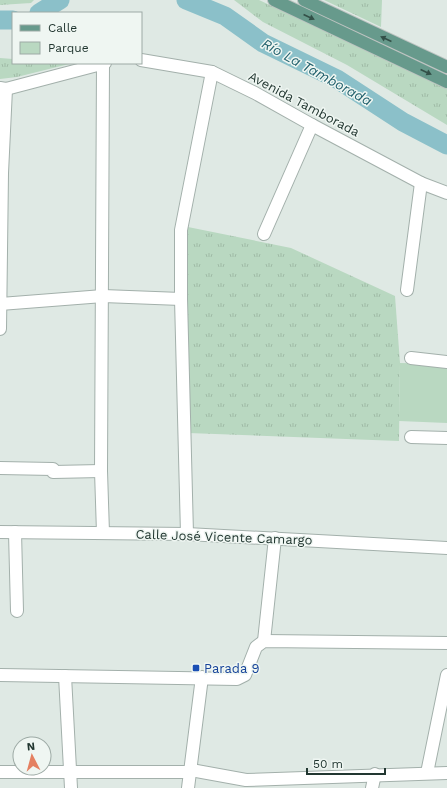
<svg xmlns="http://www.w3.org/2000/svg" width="447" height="788" font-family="'Work Sans',sans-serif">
<defs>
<pattern id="grass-tufts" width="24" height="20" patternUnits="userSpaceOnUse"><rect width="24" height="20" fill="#b9d8c1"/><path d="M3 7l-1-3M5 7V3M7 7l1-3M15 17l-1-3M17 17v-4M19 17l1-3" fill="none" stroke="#9fbaa6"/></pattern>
</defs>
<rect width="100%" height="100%" fill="#dfe9e4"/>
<g fill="url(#grass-tufts)">
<path d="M0 0H34L31 3 0 5Z"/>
<path d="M234 0H259L447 88V125L347 65 263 22Z"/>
<path d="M324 0H382L381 27Z"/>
<path d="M0 58 13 59V63H73L17 77 0 79Z"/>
<path d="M188 227 291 248 395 296 400 363 399 441 188 433Z"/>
</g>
<path fill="#b9d8c1" d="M400 363 447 364V423L399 421Z"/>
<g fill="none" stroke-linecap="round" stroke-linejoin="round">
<g stroke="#8bc0c9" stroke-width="19">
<path d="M186 0 225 16 263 43 337 79 403 122 447 145"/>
<path d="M39 13 60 0"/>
<path d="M0 20H13"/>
</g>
<g stroke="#a3b0ab" stroke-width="14">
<g id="minor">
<path d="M141 60 212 72 255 93 312 125 421 183 447 193"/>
<path d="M103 63 101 471 103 533"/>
<path d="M0 88 6 89 105 63"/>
<path d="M264 234 312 125"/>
<path d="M407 290 421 183"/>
<path d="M0 304 103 296 181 299"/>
<path d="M0 329 2 173 6 89"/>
<path d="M411 358 447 362"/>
<path d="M411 437 447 438"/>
<path d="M0 468 53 469V472L101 471"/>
<path d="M0 532 187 534 447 548"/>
<path d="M15 532 17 611"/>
<path d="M187 534 181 299V230L212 72"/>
<path d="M264 641 275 538"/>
<path d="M0 675 237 679 245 675 256 647 264 641 447 643"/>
<path d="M65 676 71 788"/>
<path d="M191 770 246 780 447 773"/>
<path d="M0 772H191"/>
<path d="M427 773 447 675"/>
<path d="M188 788 202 677"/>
<path d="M372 788 375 774"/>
</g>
</g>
<g stroke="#bdc3c1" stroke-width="14">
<g id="major">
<path d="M274 0 447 82"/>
<path d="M304 0 447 67"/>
</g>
</g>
<use href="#minor" stroke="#fff" stroke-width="12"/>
<use href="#major" stroke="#679a8c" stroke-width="12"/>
</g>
<defs><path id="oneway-solid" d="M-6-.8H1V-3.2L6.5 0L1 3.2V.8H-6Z"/></defs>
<g fill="#335048">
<use href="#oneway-solid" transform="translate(309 17) rotate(25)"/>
<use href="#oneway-solid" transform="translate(386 39) rotate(-155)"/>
<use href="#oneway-solid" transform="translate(426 72) rotate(25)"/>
</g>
<rect fill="#1a4fb4" stroke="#eff6f2" stroke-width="1.5" x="192" y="664" width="8" height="8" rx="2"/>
<g text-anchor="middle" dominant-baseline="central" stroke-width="3" stroke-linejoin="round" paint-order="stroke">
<g font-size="13" fill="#223731" stroke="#eff6f2">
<text transform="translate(304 104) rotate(28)">Avenida Tamborada</text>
<text transform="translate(224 537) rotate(2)">Calle José Vicente Camargo</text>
</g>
<g font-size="13" fill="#164399" stroke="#eff6f2" text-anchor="start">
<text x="204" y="668">Parada 9</text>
</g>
<g font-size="14" font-style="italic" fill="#22616d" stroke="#eff6f2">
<text transform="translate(317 72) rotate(29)">Río La Tamborada</text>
</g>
</g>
<rect x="12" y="12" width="130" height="52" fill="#eff6f2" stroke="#9daaa5"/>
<rect x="20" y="25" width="20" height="6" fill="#679a8c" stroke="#9daaa5"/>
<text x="48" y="32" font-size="12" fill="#223731">Calle</text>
<rect x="20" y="42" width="20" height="12" fill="#b9d8c1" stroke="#9daaa5"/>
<text x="48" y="52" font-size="12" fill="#223731">Parque</text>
<g transform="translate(32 756) rotate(354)"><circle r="19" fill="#eff6f2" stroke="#9daaa5"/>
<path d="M0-3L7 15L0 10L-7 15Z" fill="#e48061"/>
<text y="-6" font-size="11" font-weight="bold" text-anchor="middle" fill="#223731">N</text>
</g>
<path d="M307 768v6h78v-6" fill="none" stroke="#223731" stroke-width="2"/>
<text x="313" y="768" font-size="12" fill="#223731" stroke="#eff6f2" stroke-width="3" paint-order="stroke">50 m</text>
</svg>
